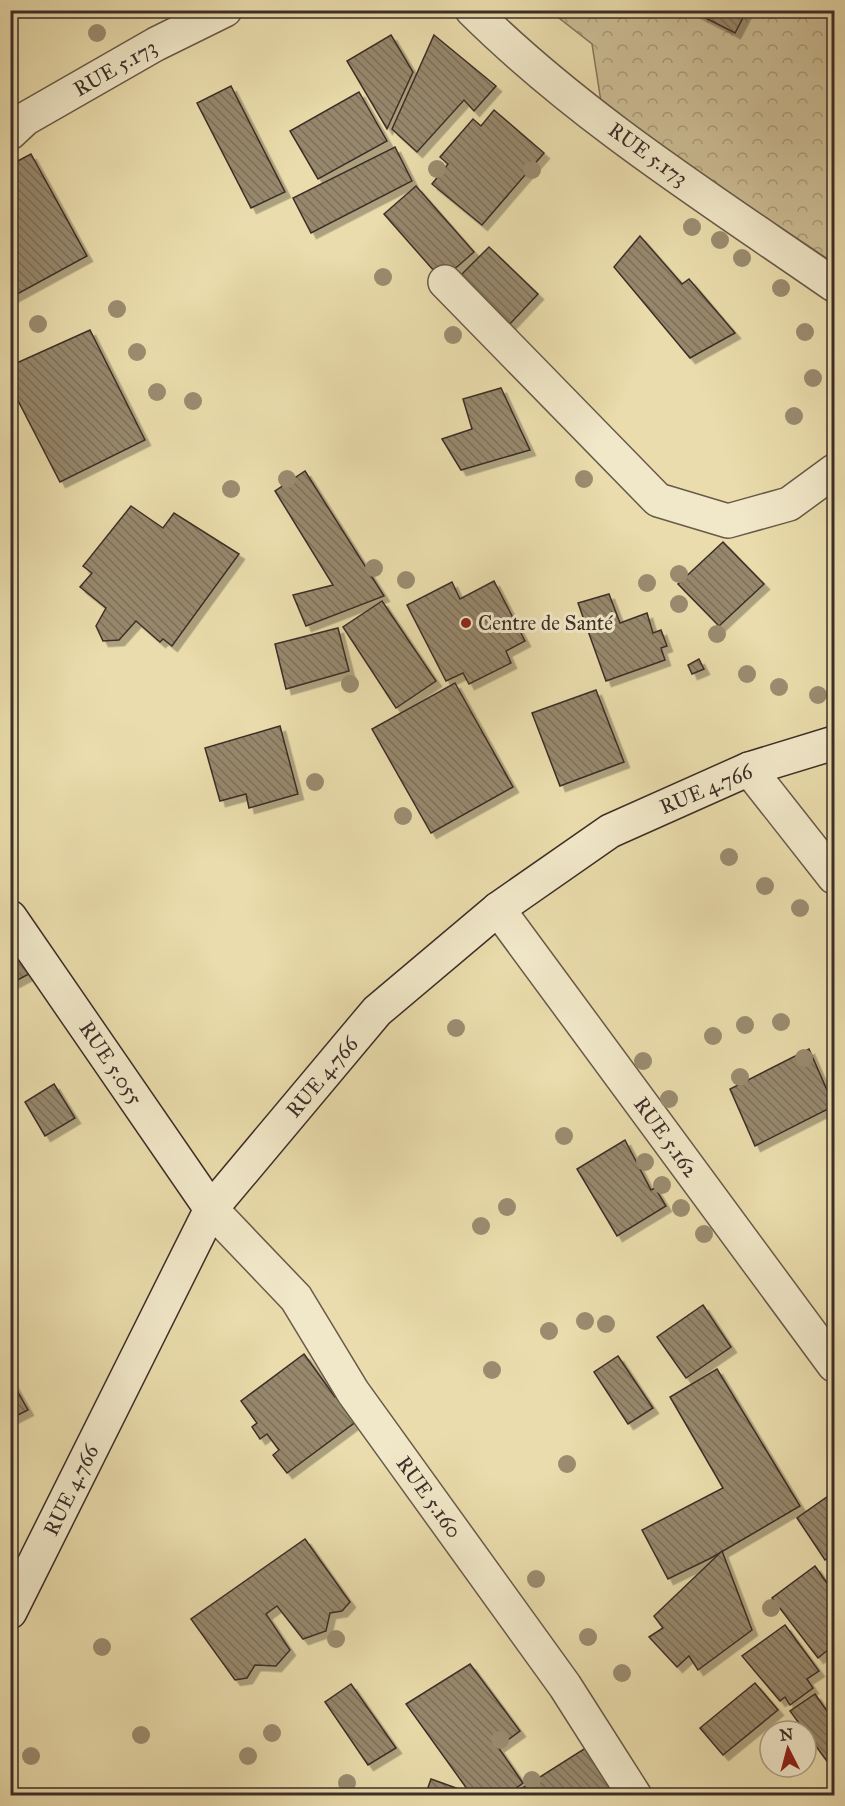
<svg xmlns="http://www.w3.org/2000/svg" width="845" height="1806" font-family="'IM FELL Great Primer',serif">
<defs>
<pattern id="forest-crowns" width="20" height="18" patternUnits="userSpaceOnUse" patternTransform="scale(1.5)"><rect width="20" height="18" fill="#cdbe96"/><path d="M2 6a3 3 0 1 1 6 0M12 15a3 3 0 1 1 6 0" fill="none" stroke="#a89b7a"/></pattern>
<pattern id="building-back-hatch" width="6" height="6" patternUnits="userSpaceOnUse" patternTransform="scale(1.5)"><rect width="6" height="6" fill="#97886d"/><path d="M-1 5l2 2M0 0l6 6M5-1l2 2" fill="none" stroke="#7c705a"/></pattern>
<filter id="shadow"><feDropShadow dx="5.5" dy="5.5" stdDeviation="0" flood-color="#0004"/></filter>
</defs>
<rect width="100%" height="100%" fill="#eadcac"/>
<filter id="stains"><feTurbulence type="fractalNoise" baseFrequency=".00333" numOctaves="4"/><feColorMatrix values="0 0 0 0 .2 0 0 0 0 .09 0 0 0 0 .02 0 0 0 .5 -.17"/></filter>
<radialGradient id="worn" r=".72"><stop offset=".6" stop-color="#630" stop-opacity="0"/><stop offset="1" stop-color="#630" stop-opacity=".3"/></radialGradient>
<path fill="url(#forest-crowns)" stroke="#85765f" stroke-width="1.5" d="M550 11H834V263L602 108 592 44Z"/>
<g fill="url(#building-back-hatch)" stroke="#3d2e28" stroke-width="1.5" filter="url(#shadow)">
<path d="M690 10H747L735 33Z"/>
<path d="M391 35 413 72 387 129 347 61Z"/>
<path d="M434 35 496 86 474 111 464 100 417 152 392 129Z"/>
<path d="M231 86 285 192 251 208 197 103Z"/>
<path d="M359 92 387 141 318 179 290 131Z"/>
<path d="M494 110 544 153 482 225 432 184 448 164 440 157 473 119 481 126Z"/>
<path d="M395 147 412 181 311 233 293 198Z"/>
<path d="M31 154 87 256 10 298V165Z"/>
<path d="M416 186 474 252 442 280 384 214Z"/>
<path d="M640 236 682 284 689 279 735 333 690 358 614 267Z"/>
<path d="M489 247 538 294 509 325 459 277Z"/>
<path d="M90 330 145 440 60 482 10 385V366Z"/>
<path d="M501 388 530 450 461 470 442 439 472 429 463 399Z"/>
<path d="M305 471 384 596 306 626 293 595 333 585 275 491Z"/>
<path d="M131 506 163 528 174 513 239 554 172 646 163 639 160 642 136 621 119 640 103 641 96 626 106 608 80 587 92 573 83 566Z"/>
<path d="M723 542 764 584 719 626 678 584Z"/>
<path d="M494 581 525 641 506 651 511 663 469 684 463 673 446 681 407 605 452 582 460 599Z"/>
<path d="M609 594 620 623 647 613 653 633 661 630 667 646 661 648 665 660 606 681 578 603Z"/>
<path d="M382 601 436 681 396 708 343 627Z"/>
<path d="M338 628 349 671 286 689 275 644Z"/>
<path d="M699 659 704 669 692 674 688 665Z"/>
<path d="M455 683 513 787 431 833 372 729Z"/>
<path d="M596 690 624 762 560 786 532 713Z"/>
<path d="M280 726 298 794 249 808 246 794 220 801 205 748Z"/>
<path d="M10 943 29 974 10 984Z"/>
<path d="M809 1049 834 1106 755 1146 730 1089Z"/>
<path d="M54 1084 75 1118 45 1136 25 1102Z"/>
<path d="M625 1140 651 1190 655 1188 666 1206 617 1236 577 1169Z"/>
<path d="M703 1305 731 1347 686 1378 657 1337Z"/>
<path d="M304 1354 335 1397 342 1392 361 1418 287 1473 273 1455 279 1450 267 1434 260 1439 252 1427 257 1423 241 1401Z"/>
<path d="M618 1356 653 1408 628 1424 594 1372Z"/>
<path d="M717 1369 800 1506 711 1558 668 1579 642 1530 723 1488 670 1397Z"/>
<path d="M10 1378 28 1410 10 1419Z"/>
<path d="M834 1492V1554L825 1560 797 1518Z"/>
<path d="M305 1539 350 1602 342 1611 330 1613 326 1631 303 1639 277 1606 266 1614 290 1650 276 1666 255 1665 247 1678 235 1680 191 1619Z"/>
<path d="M722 1551 752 1630 698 1670 689 1656 677 1667 649 1637 663 1628 654 1616Z"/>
<path d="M815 1566 834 1593V1645L818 1658 772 1598Z"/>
<path d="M785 1625 819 1671 807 1679 813 1688 790 1705 785 1697 780 1701 742 1656Z"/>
<path d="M470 1664 520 1731 498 1747 523 1783 505 1796H425L431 1779 470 1793 406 1704Z"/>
<path d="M755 1683 778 1710 723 1755 700 1728Z"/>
<path d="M351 1684 396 1748 368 1765 325 1702Z"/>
<path d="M815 1694 834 1721V1766L832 1768 790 1711Z"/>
<path d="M595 1742 627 1796H510Z"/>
</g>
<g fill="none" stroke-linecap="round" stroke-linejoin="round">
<g stroke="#685a49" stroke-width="36">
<g id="street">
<path d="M472 10C580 117 710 199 834 285"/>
<path d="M10 133 25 119 156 44 225 10"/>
<path d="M445 282 658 500 728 521 789 504 834 471"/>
<path d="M749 769 834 877"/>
<path d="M498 909 834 1365"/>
<path d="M211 1209 296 1298 353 1392 565 1686 635 1796"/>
</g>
</g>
<g stroke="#3d2e28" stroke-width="36">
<g id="secondary">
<path d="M10 917 211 1209"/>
<path d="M10 1612 211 1209 377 1011 498 909 610 831 749 769 834 743"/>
</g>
</g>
<use href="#street" stroke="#f1e8c9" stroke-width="33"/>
<use href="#secondary" stroke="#f1e8c9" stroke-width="33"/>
</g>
<g fill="#9b8c70">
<circle cx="97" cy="33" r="9"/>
<circle cx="437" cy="169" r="9"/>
<circle cx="532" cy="170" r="9"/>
<circle cx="692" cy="227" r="9"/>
<circle cx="720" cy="240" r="9"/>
<circle cx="742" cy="258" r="9"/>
<circle cx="383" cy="277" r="9"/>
<circle cx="781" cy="288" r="9"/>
<circle cx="117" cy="309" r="9"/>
<circle cx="38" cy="324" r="9"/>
<circle cx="805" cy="332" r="9"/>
<circle cx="453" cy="335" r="9"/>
<circle cx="137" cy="352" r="9"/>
<circle cx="813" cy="378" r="9"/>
<circle cx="157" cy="392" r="9"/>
<circle cx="193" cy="401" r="9"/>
<circle cx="794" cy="416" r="9"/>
<circle cx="287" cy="479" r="9"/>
<circle cx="584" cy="479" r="9"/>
<circle cx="231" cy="489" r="9"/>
<circle cx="374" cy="568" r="9"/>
<circle cx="679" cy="574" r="9"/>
<circle cx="406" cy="580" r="9"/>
<circle cx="647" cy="583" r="9"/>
<circle cx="679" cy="604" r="9"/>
<circle cx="717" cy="634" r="9"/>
<circle cx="747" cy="674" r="9"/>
<circle cx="350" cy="684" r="9"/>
<circle cx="779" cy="687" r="9"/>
<circle cx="818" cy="695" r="9"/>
<circle cx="315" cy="782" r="9"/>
<circle cx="403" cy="816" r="9"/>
<circle cx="729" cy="857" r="9"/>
<circle cx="765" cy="886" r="9"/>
<circle cx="800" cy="908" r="9"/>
<circle cx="781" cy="1022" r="9"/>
<circle cx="745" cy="1025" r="9"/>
<circle cx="456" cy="1028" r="9"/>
<circle cx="713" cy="1036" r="9"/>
<circle cx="804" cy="1058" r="9"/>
<circle cx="643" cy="1061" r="9"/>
<circle cx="740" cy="1077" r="9"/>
<circle cx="669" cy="1099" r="9"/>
<circle cx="564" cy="1136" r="9"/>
<circle cx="645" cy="1162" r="9"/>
<circle cx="662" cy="1185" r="9"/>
<circle cx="507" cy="1207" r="9"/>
<circle cx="681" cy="1208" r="9"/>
<circle cx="481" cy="1226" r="9"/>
<circle cx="704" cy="1234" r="9"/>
<circle cx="585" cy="1321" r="9"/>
<circle cx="606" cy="1324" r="9"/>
<circle cx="549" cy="1331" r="9"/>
<circle cx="492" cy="1370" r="9"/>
<circle cx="567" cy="1464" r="9"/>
<circle cx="536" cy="1579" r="9"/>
<circle cx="771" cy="1608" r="9"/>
<circle cx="588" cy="1637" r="9"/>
<circle cx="336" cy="1639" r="9"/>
<circle cx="102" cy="1647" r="9"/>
<circle cx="622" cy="1673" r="9"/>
<circle cx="272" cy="1733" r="9"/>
<circle cx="141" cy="1735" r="9"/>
<circle cx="500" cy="1740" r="9"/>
<circle cx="31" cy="1756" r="9"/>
<circle cx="248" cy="1756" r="9"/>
<circle cx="532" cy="1780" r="9"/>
<circle cx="347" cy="1783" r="9"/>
</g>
<circle fill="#8f2418" stroke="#f1e8c9" stroke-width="2" cx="466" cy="623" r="6"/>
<g text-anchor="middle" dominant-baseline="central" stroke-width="6" stroke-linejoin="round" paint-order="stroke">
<g font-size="21" fill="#3d2e28" stroke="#f1e8c9">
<text transform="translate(115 68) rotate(-30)">RUE 5.173</text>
<text transform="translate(648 154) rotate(36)">RUE 5.173</text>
<text transform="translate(706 789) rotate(-23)">RUE 4.766</text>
<text transform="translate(111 1063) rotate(56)">RUE 5.055</text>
<text transform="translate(322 1077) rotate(-50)">RUE 4.766</text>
<text transform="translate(666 1137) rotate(54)">RUE 5.162</text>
<text transform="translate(71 1490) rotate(-64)">RUE 4.766</text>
<text transform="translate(429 1497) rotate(54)">RUE 5.160</text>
</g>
<g font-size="21" fill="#3d2e28" stroke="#f1e8c9" text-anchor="start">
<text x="478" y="623">Centre de Santé</text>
</g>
</g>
<rect width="845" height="1806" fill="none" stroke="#eadcac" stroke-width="36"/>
<rect x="12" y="12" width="821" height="1782" fill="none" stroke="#3d2e28" stroke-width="3"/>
<rect x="18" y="18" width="809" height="1770" fill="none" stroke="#3d2e28" stroke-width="1.5"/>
<g transform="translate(788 1749) rotate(354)"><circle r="28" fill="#f1e8c9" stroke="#a99e89" stroke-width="1.5"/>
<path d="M0-4.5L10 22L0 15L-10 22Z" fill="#8f2418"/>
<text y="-9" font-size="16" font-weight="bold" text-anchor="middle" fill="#3d2e28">N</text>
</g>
<rect width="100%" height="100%" filter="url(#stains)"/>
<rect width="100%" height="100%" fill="url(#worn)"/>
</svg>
